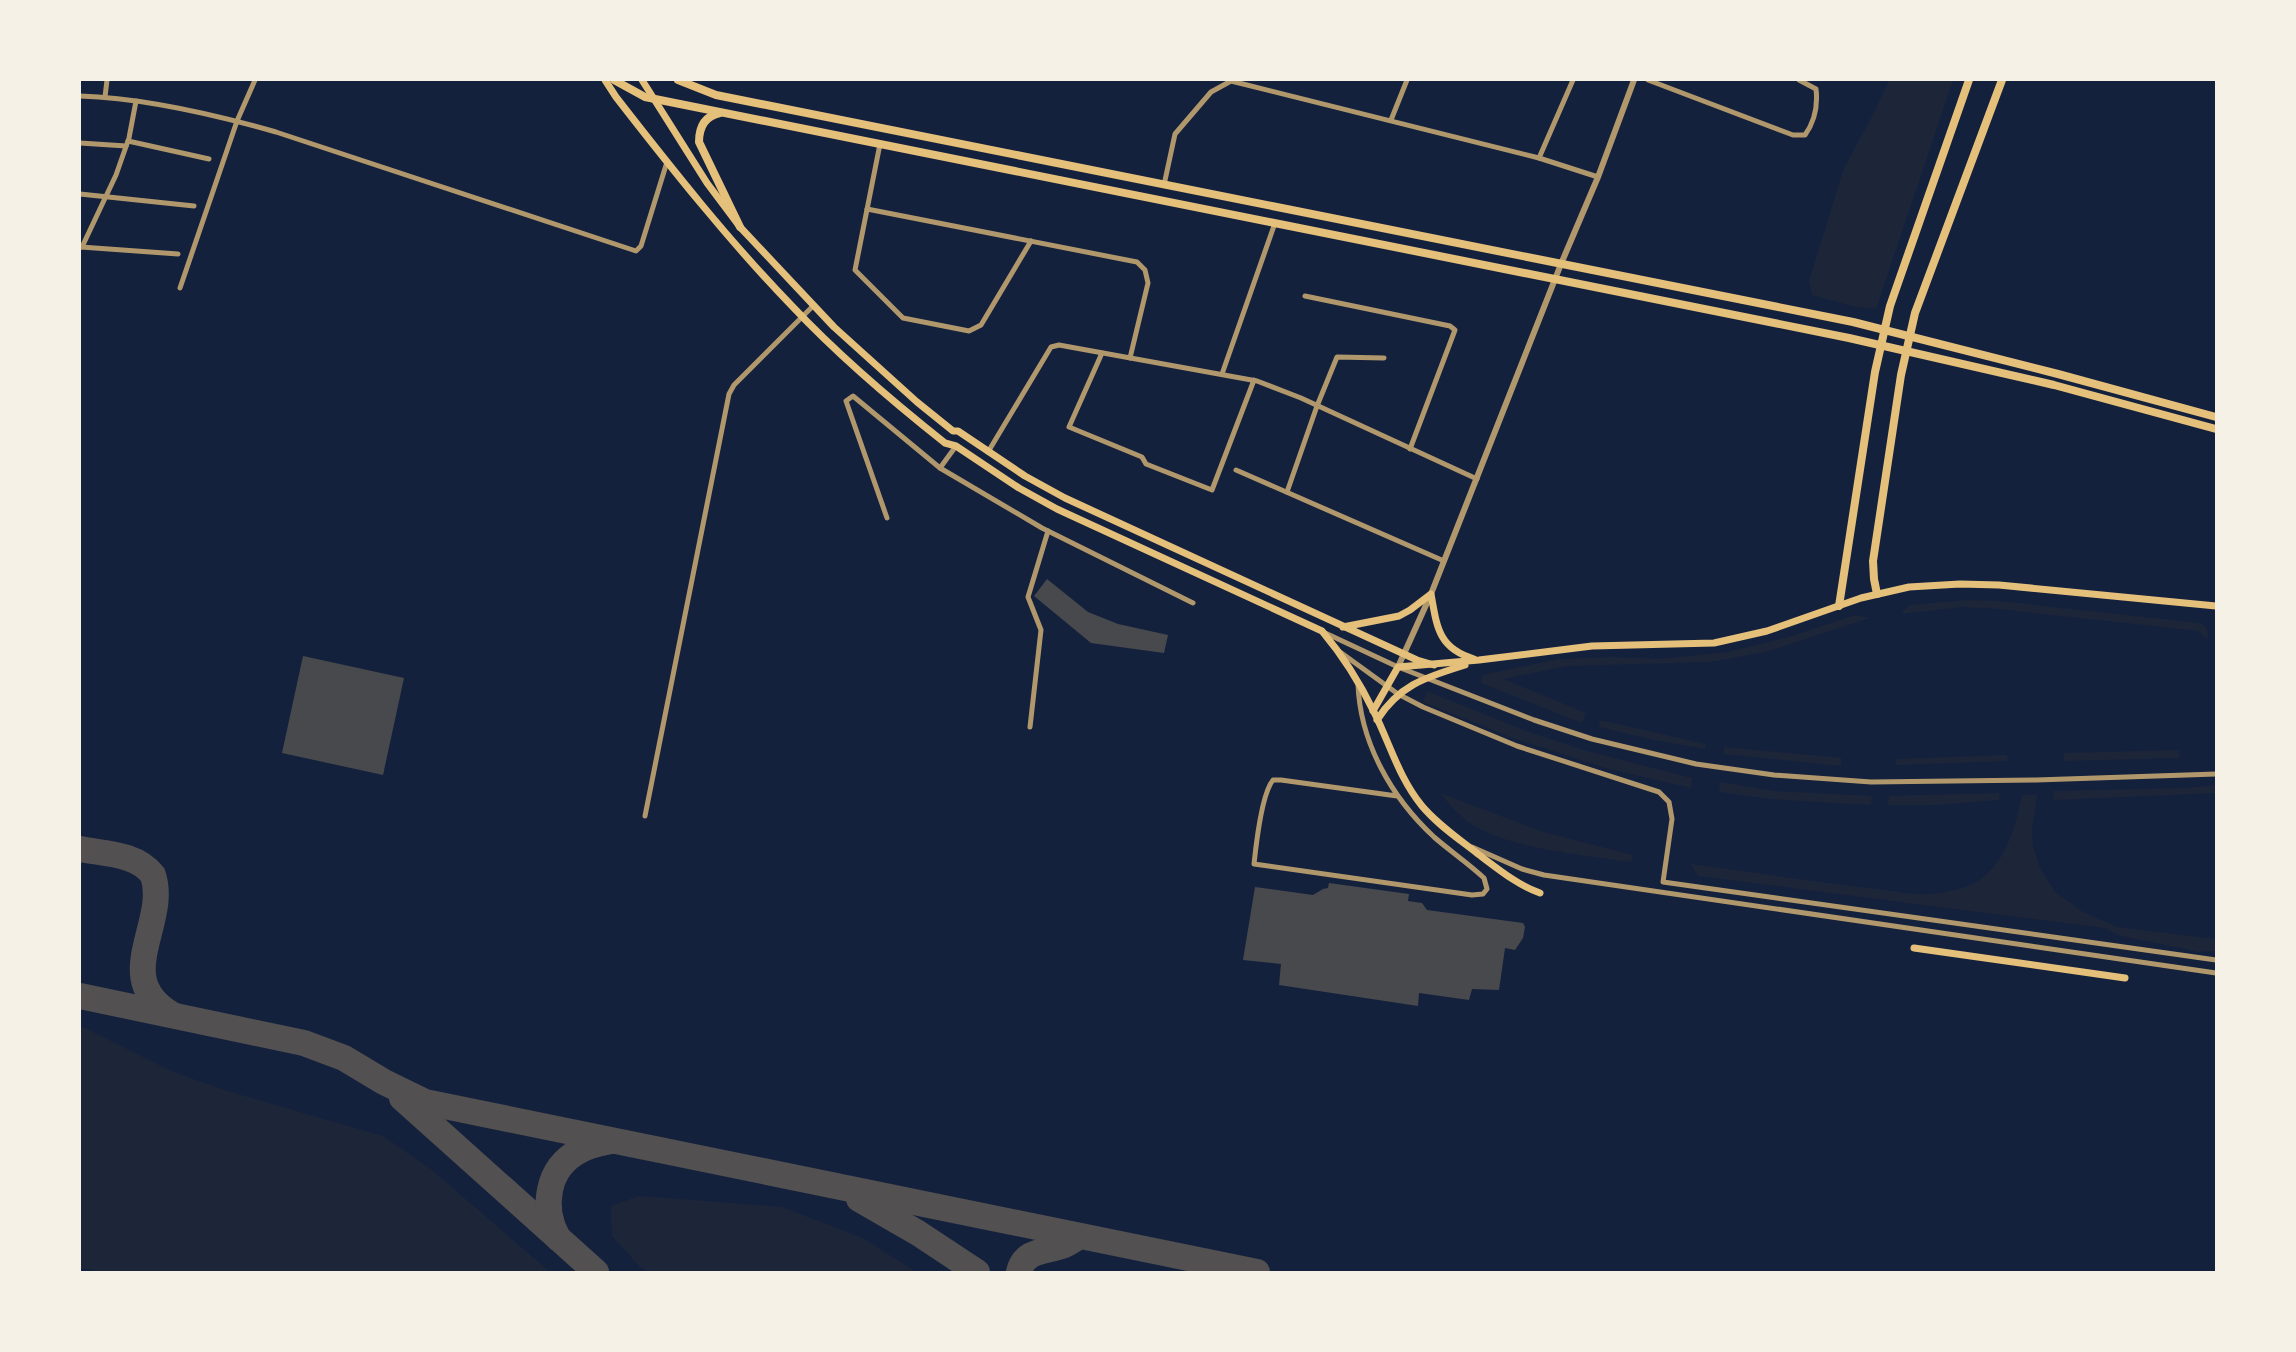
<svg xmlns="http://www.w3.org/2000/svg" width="2296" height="1352" font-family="'DejaVu Sans',sans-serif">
<rect width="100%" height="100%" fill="#14213d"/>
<g fill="#1d2539">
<path d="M1889 80H1953L1876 309 1852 306 1812 295 1809 281 1844 168 1874 113Z"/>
<path d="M1968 600 1999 601 2199 623 2205 626 2208 634 2207 641 2199 631 1999 609 1962 607 1901 614 1909 605Z"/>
<path d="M1855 615 1869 618 1766 652 1710 662 1567 666 1503 679 1586 713 1582 723 1481 683 1482 675 1559 659 1612 657 1659 659 1728 652 1789 637Z"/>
<path d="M1427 691 1526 731 1587 751 1692 778 1691 788 1605 768 1510 737 1423 702Z"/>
<path d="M1600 720 1706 744 1705 749 1654 740 1599 727Z"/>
<path d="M1724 747 1841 758V766L1723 754Z"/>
<path d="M2179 750V758L2064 761V753Z"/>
<path d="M2007 755 2008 761 1896 765V759Z"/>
<path d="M1720 782 1775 791 1872 796 1871 805 1771 799 1719 792Z"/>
<path d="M2216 785V793L2054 800 2053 791 2184 788Z"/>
<path d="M1440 793 1543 832 1633 855 1631 862C1585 855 1496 848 1462 817 1454 810 1447 801 1440 793Z"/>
<path d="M2000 793 1999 800 1934 805H1888L1889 796Z"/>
<path d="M2022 795H2037L2032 829 2033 846 2040 868 2055 892 2083 912 2117 927 2216 939V951L2199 952 2117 935 2105 928 1698 876 1691 864C1750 872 1809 881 1868 888 1888 890 1909 895 1928 894 1939 894 1957 890 1968 886 2004 871 2015 829 2022 795Z"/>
<path d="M80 1027 85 1028 171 1071 224 1090 383 1136 432 1170 550 1272H103L80 1268Z"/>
<path d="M639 1196 782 1207 863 1238 916 1272H648L640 1267 612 1236 611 1206Z"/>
</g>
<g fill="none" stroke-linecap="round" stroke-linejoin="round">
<g stroke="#525050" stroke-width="26">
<path d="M80 849C104 854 136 853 153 875 169 924 109 979 173 1015"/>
<path d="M80 996 304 1043 344 1058 384 1082 425 1102 1257 1272"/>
<path d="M402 1098 596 1272"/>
<path d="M859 1199 918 1233 977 1272"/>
<path d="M558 1238C541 1207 547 1168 579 1151 589 1145 601 1143 611 1141"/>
<path d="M1019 1272C1024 1250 1044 1252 1062 1246 1068 1244 1074 1239 1080 1236"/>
</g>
</g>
<g fill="#48494c">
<path d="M1047 579 1088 612 1118 624 1168 635 1164 653 1091 643 1034 596Z"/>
<path d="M303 656 404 678 383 775 282 753Z"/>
<path d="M1329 883 1409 894 1408 901 1422 903 1427 910 1523 923 1525 927 1523 938 1515 950 1505 948 1499 990 1472 989 1469 1000 1419 993 1418 1006 1279 985 1281 964 1243 960 1255 887 1313 895 1323 889 1328 888Z"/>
</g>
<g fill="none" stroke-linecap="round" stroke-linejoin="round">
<g stroke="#b1986c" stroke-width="5">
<path d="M1648 80 1793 135H1805C1815 121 1818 106 1816 89L1799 80"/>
<path d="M80 96C145 98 213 114 276 132L636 251 641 246 667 162"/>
<path d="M105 97 107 80"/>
<path d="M1391 120 1407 80"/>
<path d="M128 141 209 159"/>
<path d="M80 143 126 146"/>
<path d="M880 144 855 270 903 318 969 331 981 325 1031 241"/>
<path d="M1539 158 1573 80"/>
<path d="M1164 185 1175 134 1211 92 1231 81 1539 158 1598 177"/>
<path d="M80 194 194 206"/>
<path d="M867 209 1137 262 1145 270 1148 283 1130 358"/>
<path d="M81 247 178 254"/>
<path d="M82 247 116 175 129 138 136 101"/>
<path d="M180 288 237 121 255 80"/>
<path d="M1305 296 1450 326 1455 330 1410 449"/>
<path d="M1102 353 1069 427 1142 457 1146 464 1212 490 1254 380"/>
<path d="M1222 374 1275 223"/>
<path d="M988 452 1051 347 1059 345 1257 381 1301 398 1477 479"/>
<path d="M940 468 956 446"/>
<path d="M1236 470 1444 561"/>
<path d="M1287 492 1317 406 1337 357 1384 358"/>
<path d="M887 518 846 401 853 396 940 468 1042 528 1193 603"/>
<path d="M1323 632 1398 667 1534 720 1592 739 1696 764 1774 775 1871 782 2036 780 2216 774"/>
<path d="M1340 652 1398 694 1423 707 1517 746 1659 792 1669 802 1672 819 1663 882 2216 960"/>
<path d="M1358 684C1360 743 1392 798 1434 837 1450 851 1468 863 1484 878L1487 889 1483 894 1472 895 1254 864C1256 845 1262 793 1273 780H1281L1397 796"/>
<path d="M1030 727 1041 630 1028 597 1048 531"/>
<path d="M645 816 729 394 734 385 813 306"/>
<path d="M1472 847 1522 869 1544 875 2216 973"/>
</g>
<path stroke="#b1986c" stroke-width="6" d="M1398 667 1431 594 1561 264 1598 177 1634 80"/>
<g stroke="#e5c07b" stroke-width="7">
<path d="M605 80 616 97C672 169 729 241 792 306 839 356 892 401 945 443L956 446 1019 488 1057 509 1322 631C1343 656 1360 683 1374 712 1390 744 1399 778 1422 806 1438 825 1459 839 1478 854 1497 868 1517 885 1540 893"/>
<path d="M642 80 707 183 740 227 834 327 917 402 953 431H958L1025 476 1065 498 1417 660 1434 665"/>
<path d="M1343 627 1399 616 1410 610 1431 594C1437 627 1438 648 1474 659"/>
<path d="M1373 711 1398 667 1479 660 1592 646 1714 643 1767 631 1861 598 1909 587 1960 584 1999 585 2216 606"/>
<path d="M1377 720C1400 684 1427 677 1465 665"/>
<path d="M1914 948 2125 978"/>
</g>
<g stroke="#e5c07b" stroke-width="8">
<path d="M614 80 645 97 1849 338 2054 385 2216 429"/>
<path d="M678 80 716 95 1853 322 2058 374 2216 417"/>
<path d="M720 113C705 116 699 127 699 142L740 227"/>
<path d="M1877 594 1874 579 1873 561 1901 375 1915 313 2002 80"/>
<path d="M1839 606 1875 372 1890 306 1969 80"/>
</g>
</g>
<rect width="2296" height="1352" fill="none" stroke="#f6f1e7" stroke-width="162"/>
</svg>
